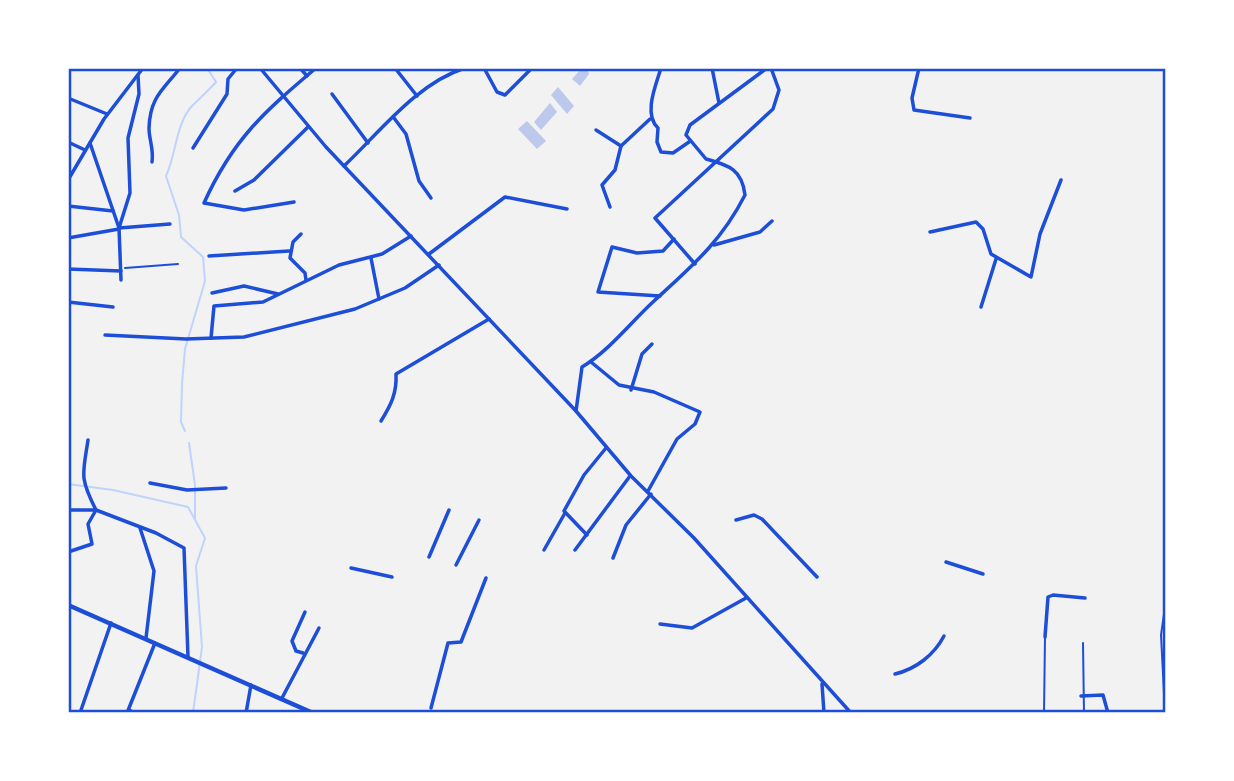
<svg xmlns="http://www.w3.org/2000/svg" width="1234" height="781" font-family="Helvetica,sans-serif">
<rect width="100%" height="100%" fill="#f2f2f2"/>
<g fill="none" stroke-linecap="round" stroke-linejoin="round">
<g stroke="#bfd3fe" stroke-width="2">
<path d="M185 431 181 422 182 383 185 349 205 281 203 257 181 237 179 215 166 176C176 155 176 123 192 106 200 98 208 91 216 82L207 68"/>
<path d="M189 443 195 485V518"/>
<path d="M68 484 113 490 188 507 205 538 196 566 202 647 193 713"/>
</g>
</g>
<g fill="#bdc9ec">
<path d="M582 68H587L589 74 580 86 572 79Z"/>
<path d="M558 87 574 106 567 114 551 95Z"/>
<path d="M550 103 557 112 541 130 534 122Z"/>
<path d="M527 121 546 141 537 149 518 129Z"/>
</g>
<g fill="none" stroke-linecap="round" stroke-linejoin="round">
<path stroke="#1d4ed8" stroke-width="2" d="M125 268 178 264"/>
<g stroke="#1d4ed8" stroke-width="2">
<path d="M1166 547V571"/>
<path d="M1083 643 1084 713"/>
<path d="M1044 713 1045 637"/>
<path d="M1165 713 1161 635 1166 600"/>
</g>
<g stroke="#1d4ed8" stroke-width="3.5">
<path d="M260 68 326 147 576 411 631 476 694 538 851 713"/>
<path d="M300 68 307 76"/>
<path d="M395 68 417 96"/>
<path d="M484 68 497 92 505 95 532 68"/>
<path d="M661 68C656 85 643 114 658 128L657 142 661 152 673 153 689 142"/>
<path d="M712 68 719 103"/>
<path d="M919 68 912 98 914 110 970 118"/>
<path d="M332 94 368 143"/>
<path d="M68 98 107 114"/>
<path d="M394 118 406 134 419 181 431 198"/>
<path d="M596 130 621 146 615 170 602 185 610 207"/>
<path d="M68 142 85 150"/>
<path d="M90 143 119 228 130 193 128 138 139 94 138 75"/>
<path d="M621 146 650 119"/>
<path d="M193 148 227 94 228 79 237 68"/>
<path d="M152 162C154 149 149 140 149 128 150 97 163 90 180 68"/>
<path d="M344 166C379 133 417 83 465 68"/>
<path d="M68 180 104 119 143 68"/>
<path d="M235 191 254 180 308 127"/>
<path d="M294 202 244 210 204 203C233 139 264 112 316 68"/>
<path d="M68 206 113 211"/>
<path d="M930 232 976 222 983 229 991 254 1031 277 1040 234 1061 180"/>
<path d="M301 234 293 242 290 258 305 273 306 280"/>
<path d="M68 238 119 229"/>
<path d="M714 245 760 232 772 221"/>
<path d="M429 254 505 197 567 209"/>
<path d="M209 256 289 251"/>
<path d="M371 258 379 299"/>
<path d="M695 264 655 218 773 109 779 90 771 68"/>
<path d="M68 269 121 271"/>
<path d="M121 280 119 228 170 224"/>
<path d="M212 293 244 286 278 294"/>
<path d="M660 296 598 292 612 247 637 253 663 251 674 239"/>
<path d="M68 302 113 307"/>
<path d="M981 307 996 259"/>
<path d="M105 335 186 339 244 337 355 309 405 288 439 265"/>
<path d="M211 338 214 306 263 302 339 265 382 254 411 236"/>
<path d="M591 362 619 385 654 392 700 412 695 424 677 439 648 491"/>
<path d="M631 390 642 354 652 344"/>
<path d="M576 411 582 367C609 351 631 322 654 301 692 266 721 242 745 195 742 168 727 165 706 159L686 135 690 125 767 68"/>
<path d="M381 421C391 405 397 393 396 374L489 319"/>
<path d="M150 483 187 490 226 488"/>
<path d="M68 510H96L156 533 184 548 188 657"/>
<path d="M736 520 754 515 762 519 817 577"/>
<path d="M140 528 154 571 146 638"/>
<path d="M587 535 564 511 584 475 606 448"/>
<path d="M544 550 565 513"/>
<path d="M575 550 630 476"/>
<path d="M68 552 92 544 88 524 96 510C79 477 83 474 88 440"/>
<path d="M429 557 449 510"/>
<path d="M613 558 626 525 651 494"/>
<path d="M946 562 983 574"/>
<path d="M456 565 479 520"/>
<path d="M351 568 392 577"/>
<path d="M660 624 692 628 746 598"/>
<path d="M1045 637 1048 597 1053 595 1085 598"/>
<path d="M303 653 296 651 292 641 305 612"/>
<path d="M895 674C916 669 934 655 944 636"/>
<path d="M822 684 824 713"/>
<path d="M1081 696 1103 695 1108 713"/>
<path d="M282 698 319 628"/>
<path d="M431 708 448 643 461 642 486 578"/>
<path d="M129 710 135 713"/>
<path d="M80 713 111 623"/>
<path d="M127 713 155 643"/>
<path d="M246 713 251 685"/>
</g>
<path stroke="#1d4ed8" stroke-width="4.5" d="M68 605 313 713"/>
</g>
<rect width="1234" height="781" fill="none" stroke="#ffffff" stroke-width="140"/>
<rect x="70" y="70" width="1094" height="641" fill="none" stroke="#1d4ed8" stroke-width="2.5"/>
</svg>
